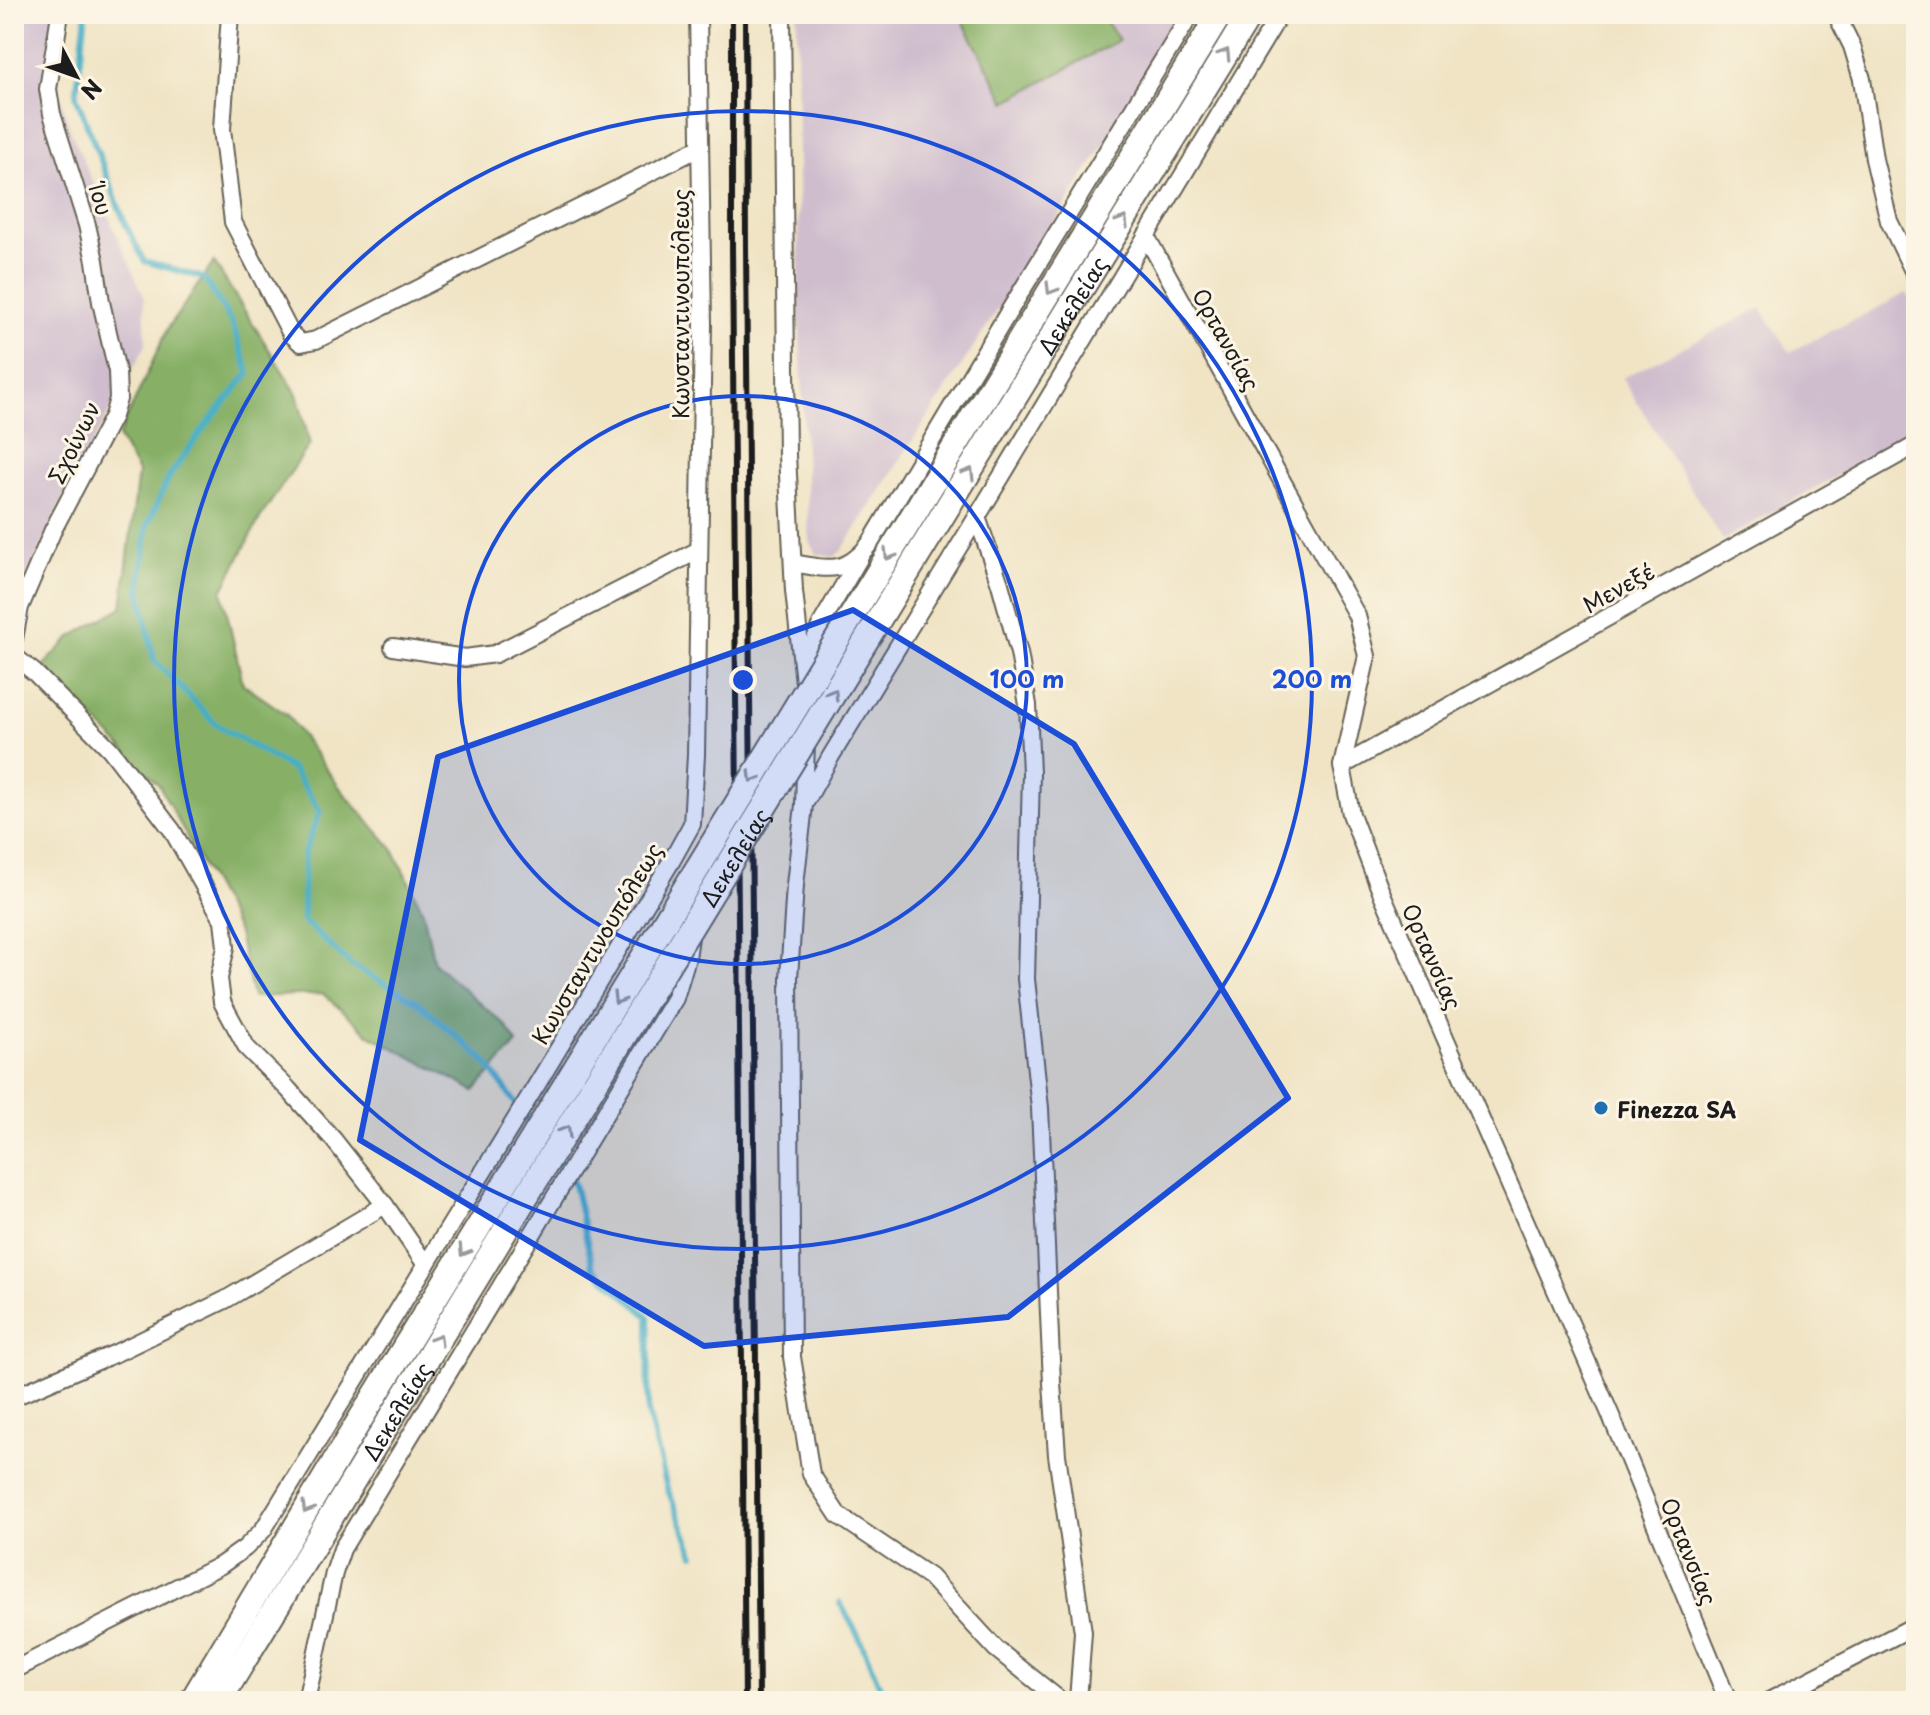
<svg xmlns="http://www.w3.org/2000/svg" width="1930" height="1715" font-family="'Playpen Sans',sans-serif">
<rect width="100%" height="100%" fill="#fcf5e5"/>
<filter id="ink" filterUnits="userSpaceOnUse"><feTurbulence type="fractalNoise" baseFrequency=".0125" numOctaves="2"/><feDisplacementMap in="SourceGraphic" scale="16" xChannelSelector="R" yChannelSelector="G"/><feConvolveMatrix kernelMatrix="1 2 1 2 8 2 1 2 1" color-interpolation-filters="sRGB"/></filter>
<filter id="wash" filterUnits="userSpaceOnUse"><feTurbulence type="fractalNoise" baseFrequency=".006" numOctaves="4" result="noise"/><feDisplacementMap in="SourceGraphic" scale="32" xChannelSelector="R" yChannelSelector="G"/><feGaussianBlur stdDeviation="1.8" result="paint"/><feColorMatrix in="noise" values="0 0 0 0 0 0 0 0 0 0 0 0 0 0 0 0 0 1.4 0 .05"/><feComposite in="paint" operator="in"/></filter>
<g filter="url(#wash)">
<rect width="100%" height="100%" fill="#f0e4c5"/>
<g fill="#cfbdce">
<path d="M14 14H68L57 84 70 130 144 296 146 345 67 489 14 606Z"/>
<path d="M797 14H1189L842 550 834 557 817 554 809 541 799 316Z"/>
<path d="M1907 293 1916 308V431L1723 540 1622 378 1761 308 1790 352Z"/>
</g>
<g fill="#87b066" stroke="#526641" stroke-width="2">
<path d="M959 14H1101L1119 40 1006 102Z"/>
<path d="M214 262 297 394 310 444 260 518 222 591 243 684 287 715 343 792 393 849 423 911 434 963 505 1025 517 1043 475 1091 371 1036 323 994 253 997 237 930 159 785 76 701 40 669 71 637 122 607 138 472 118 437 168 328Z"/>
</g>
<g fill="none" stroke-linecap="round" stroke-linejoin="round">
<g stroke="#46aec5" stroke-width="6">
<path d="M86 14 76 96 125 223 144 261 204 278 232 323 249 373 208 423 170 475 147 526 140 591 154 660 217 725 292 769 320 811 304 854 303 920 351 965 416 1001 484 1060 533 1127"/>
<path d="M556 1159 574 1184 593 1268 649 1317 648 1412 667 1488 694 1554"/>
<path d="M840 1603 859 1637 886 1701"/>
</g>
</g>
</g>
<g filter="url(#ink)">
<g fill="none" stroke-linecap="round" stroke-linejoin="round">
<g stroke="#666257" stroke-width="20">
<g id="minor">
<path d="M230 14 222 129 233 222 291 334 301 343 316 340 699 148"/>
<path d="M782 14 787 455 794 591 805 692"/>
<path d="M1836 14 1852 46 1862 79 1874 159 1889 221 1916 277"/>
<path d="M1146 236 1357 616 1367 656 1342 766 1351 814 1379 887 1611 1416 1728 1701"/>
<path d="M977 517 1000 584 1019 653 1028 705 1031 773 1026 979 1040 1108 1052 1383 1057 1455 1083 1632 1078 1701"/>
<path d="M793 563C830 570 847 574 871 542L1008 313 1191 14"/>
<path d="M14 639 20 607 53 530 113 416 118 399 117 371 101 302 95 261 87 225 52 114 48 89 60 14"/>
<path d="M393 647 465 658 495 654 699 550"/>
<path d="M14 656 35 673 110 749 172 830 223 920 226 947 219 978 222 1002 247 1048 288 1089 333 1139 385 1205 426 1265"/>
<path d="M803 670 821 624 860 557"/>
<path d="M806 743 804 805 795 885 789 978 792 1357 811 1474 838 1515 930 1577 996 1649 1061 1701"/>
<path d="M1342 766 1916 445"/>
<path d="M806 801 831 756 977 517 1280 14"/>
<path d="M14 1397 116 1353 225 1300 385 1205"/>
<path d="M14 1670 221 1565 245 1548 263 1530 539 1081 672 860 692 824 696 755 703 324 698 14"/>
<path d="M306 1701 334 1573 342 1549 675 998 687 958 690 937"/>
<path d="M1769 1701 1916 1625"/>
</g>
</g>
<g stroke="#666257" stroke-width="28">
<g id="secondary">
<path d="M973 417 1220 14"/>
<path id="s1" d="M994 431 1250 14"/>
<path d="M192 1701 347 1441 505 1184"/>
<path id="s2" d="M219 1701 525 1198"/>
</g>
</g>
<use href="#minor" stroke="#fff" stroke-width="16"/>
<use href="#secondary" stroke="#fff" stroke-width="24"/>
<g stroke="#1c1c1c" stroke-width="6">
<path d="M732 14V248L745 1701"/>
<path d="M745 14 746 248 759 1701"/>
</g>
<g stroke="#666257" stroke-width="28" stroke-linecap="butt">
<g id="secondary-bridge">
<path d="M505 1184 973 417"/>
<path id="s3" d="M525 1198 994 431"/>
</g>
</g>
<use href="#secondary-bridge" stroke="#fff" stroke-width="24"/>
</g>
<defs><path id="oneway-chevron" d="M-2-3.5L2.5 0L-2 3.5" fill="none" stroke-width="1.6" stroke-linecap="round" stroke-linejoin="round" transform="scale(2)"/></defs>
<g stroke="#999">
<use href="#oneway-chevron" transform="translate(1225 54) rotate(-58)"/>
<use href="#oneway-chevron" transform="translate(1123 221) rotate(-59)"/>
<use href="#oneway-chevron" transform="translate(1051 289) rotate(121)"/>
<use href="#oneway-chevron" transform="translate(969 473) rotate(-59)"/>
<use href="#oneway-chevron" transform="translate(889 555) rotate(121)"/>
<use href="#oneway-chevron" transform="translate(833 694) rotate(-59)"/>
<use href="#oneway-chevron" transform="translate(753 777) rotate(121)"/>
<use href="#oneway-chevron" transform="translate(618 999) rotate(121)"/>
<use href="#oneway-chevron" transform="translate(566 1131) rotate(-59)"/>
<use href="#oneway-chevron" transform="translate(464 1251) rotate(122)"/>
<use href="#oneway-chevron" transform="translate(438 1339) rotate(-59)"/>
<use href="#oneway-chevron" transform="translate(307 1508) rotate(121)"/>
</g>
</g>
<path fill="#1d4ed8" fill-opacity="0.2" stroke="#1d4ed8" stroke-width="6" stroke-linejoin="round" d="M853 610 1074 744 1288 1098 1008 1317 704 1346 360 1140 438 757Z"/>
<g fill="none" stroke="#1d4ed8" stroke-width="4">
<circle cx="743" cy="680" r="284"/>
<circle cx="743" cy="680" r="569"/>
</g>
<circle fill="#1f6fb2" stroke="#fcf5e5" stroke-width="3" cx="1601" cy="1108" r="8"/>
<g text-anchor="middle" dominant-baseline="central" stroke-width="6" stroke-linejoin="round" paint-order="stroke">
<g font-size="22" fill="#1c1c1c" stroke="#fcf5e5">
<text transform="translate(102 199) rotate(73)">Ίου</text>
<text transform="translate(679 304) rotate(-90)">Κωνσταντινουπόλεως</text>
<text stroke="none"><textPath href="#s1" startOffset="148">Δεκελείας</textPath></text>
<text transform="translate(1227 339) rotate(61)">Ορτανσίας</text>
<text transform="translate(73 442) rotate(-64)">Σχοίνων</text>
<text transform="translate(1618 587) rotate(-29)">Μενεξέ</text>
<text stroke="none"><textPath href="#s3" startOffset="400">Δεκελείας</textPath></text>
<text transform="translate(596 943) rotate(-59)">Κωνσταντινουπόλεως</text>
<text transform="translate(1433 956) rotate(66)">Ορτανσίας</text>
<text stroke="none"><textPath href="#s2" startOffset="340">Δεκελείας</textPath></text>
<text transform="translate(1690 1551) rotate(68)">Ορτανσίας</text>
</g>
<g font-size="22" font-weight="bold" fill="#1c1c1c" stroke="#fcf5e5" text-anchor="start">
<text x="1617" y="1108">Finezza SA</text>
</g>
</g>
<circle cx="743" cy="680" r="12" fill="#1d4ed8" stroke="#fcf5e5" stroke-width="4"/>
<g font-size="24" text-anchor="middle" font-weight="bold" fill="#1d4ed8" stroke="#fcf5e5" stroke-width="6" stroke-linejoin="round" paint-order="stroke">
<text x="1027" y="688">100 m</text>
<text x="1312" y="688">200 m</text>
</g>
<rect width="1930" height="1715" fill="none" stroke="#fcf5e5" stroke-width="48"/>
<g transform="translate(76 76) rotate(131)" stroke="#fcf5e5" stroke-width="6" paint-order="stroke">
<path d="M0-6L14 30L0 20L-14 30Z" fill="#1c1c1c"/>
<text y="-12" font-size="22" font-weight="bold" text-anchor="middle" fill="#1c1c1c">N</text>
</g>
</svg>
